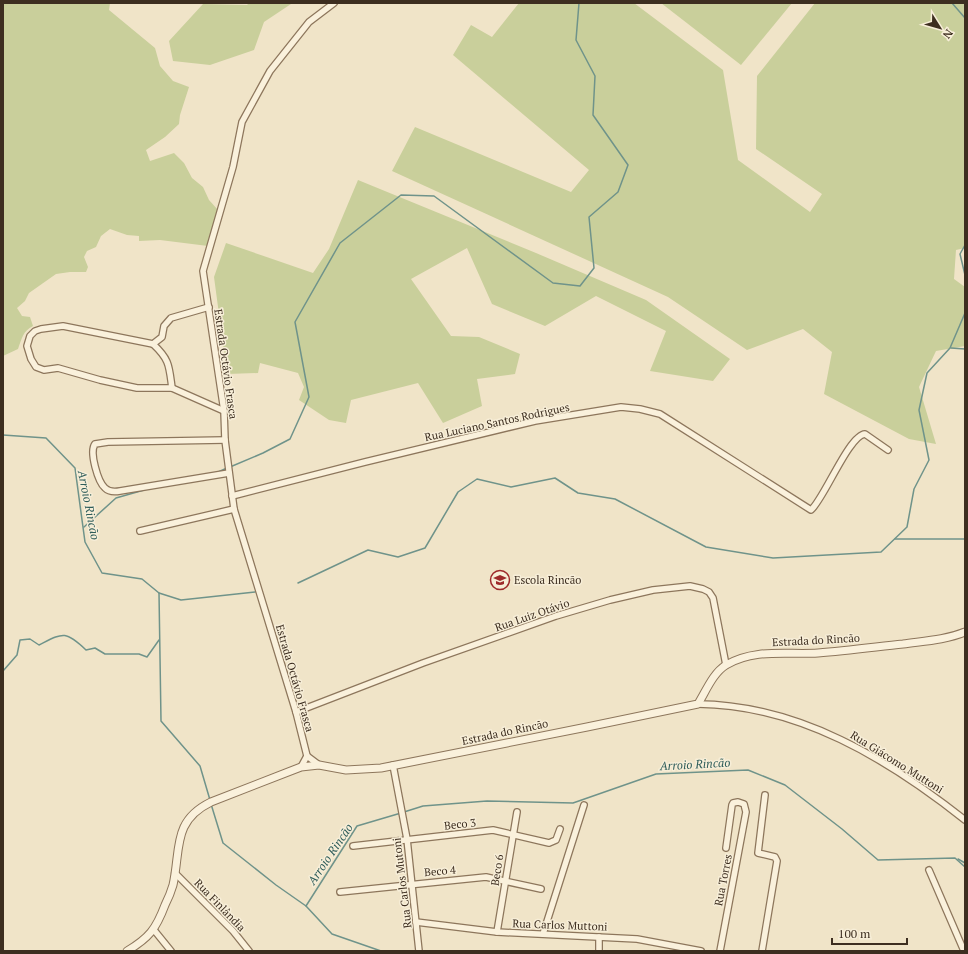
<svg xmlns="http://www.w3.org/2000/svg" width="968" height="954" font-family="'PT Serif',serif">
<rect width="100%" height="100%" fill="#f0e4c8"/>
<g fill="#c9cf9b">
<path d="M3 3H110L109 10 155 48 160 66 173 81 189 87 180 115 179 124 165 137 146 150 150 161 174 153 184 163 192 178 203 187 209 200 218 210 208 246 160 240 139 241V236L127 235 110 229 101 236 96 247 87 251 84 257 88 267 86 272H70L56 274 29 293 25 301 17 308 22 316 30 317 33 326C23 331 22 338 18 349L3 356Z"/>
<path d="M249 3 291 4 264 22 254 50 210 65 173 61 169 41 203 4 247 5Z"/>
<path d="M519 3H634L723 70 738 160 810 212 822 194 756 149 757 76 815 3H965V248L956 250 954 279 965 287V346L936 351 919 387 936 444 909 439 824 394 832 352 803 329 747 350 668 297 392 171 415 127 571 192 589 170 453 55 471 25 492 37Z"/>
<path d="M661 3H792L741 65Z"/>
<path d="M358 180 536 253 646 300 730 359 713 381 650 371 666 331 596 296 545 326 492 304 467 248 411 279 451 336 479 337 520 354 515 374 477 379 482 406 443 423 418 383 351 400 346 423 329 420 299 400 304 387 298 373 260 363 258 373 227 374 214 277 226 243 313 273 329 249Z"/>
</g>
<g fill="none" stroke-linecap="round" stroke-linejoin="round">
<g stroke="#6f938a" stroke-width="1.5">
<path d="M952 3 965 18"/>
<path d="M965 245 960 254 965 275"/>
<path d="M951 348 965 349"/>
<path d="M3 435 46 438 75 468 85 542 102 573 142 579 159 593 161 721 200 766 210 800"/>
<path d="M230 467 263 453 290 439 309 397 295 322 340 243 401 195 434 196 553 283 580 286 594 268 589 217 618 192 628 165 593 115 595 76 576 40 579 3"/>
<path d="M216 473 227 468"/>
<path d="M84 527 116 498 144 490"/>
<path d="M895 539H965"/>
<path d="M298 583 368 550 398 557 425 548 458 492 477 479 511 487 555 478 578 493 615 499 706 547 773 558 881 552 907 527 914 489 929 460 919 410 927 373 950 348 965 313"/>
<path d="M159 593 181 600 255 592"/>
<path d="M3 671 17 655 20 640 30 639 39 645C63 633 65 630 86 650L95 648 105 654H139L147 657 159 640"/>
<path d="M211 804 223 843 276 885 306 906 357 826 401 813"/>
<path d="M404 812 423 806 487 801 573 803 656 774 748 770 785 785 842 829 878 860 955 858 965 867"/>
<path d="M958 859 965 863"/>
<path d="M306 906 332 934 381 951"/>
</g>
<g stroke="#8d765c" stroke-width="8">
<g id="minor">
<path d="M209 307 171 318 164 326 162 337 153 344 63 326 41 329 35 331 30 336 27 346 31 359 36 367 44 370 58 368 100 380 137 388H172L224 411"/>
<path d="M153 344C170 360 169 366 172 388"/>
<path d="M225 440 108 442 95 444C89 452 98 482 105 488 109 492 115 492 120 491L229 473"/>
<path d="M232 496 365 462 535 421 621 407 640 409 660 414 811 510C824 499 849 435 865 434L888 450"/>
<path d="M140 531 234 509"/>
<path d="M698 704C799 705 888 759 965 820"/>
<path d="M296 712 423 663 556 616 610 600 653 590 690 586 703 589 709 592 713 598 726 665"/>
<path d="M307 756 319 765"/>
<path d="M393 765 407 839 419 951"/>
<path d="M301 767 307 756 296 712 234 509 225 440 224 411 203 271 233 167 242 122 270 71 309 22 334 3"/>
<path d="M353 846 493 830 549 843 556 840 560 829"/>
<path d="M929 870 964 951"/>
<path d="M175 873 233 931 249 951"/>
<path d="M340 892 486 877 541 889"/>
<path d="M416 922 497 932 637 939 701 951"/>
<path d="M154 930 171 951"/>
<path d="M497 932 517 812"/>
<path d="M543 934 584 805"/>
<path d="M599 937V951"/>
<path d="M720 951 746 812 744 804 738 802 733 803 732 805 726 848"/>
<path d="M762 951 777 861 775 857 758 853 765 795"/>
</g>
</g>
<g stroke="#8d765c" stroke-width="9">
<path id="tertiary" d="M127 951C149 938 156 929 165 905 168 899 171 892 173 885 181 849 172 821 211 802L301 767 319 765 346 770 381 768 587 727 698 704C706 691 713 673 726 665 755 648 787 655 818 653 846 651 875 647 903 644 924 641 945 640 965 632"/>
</g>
<use href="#minor" stroke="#faf1dc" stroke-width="5.5"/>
<use href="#tertiary" stroke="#faf1dc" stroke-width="7"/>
</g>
<defs>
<g id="school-ring" transform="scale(1)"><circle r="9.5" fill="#f7eed8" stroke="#9e2a2b" stroke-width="1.5"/><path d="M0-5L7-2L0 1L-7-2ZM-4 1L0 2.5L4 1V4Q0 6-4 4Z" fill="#9e2a2b"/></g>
</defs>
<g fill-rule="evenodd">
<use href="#school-ring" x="500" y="580"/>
</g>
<g text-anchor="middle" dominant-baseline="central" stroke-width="3" stroke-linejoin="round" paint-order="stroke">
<g font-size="11" fill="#3d2e20" stroke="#f7eed8">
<text transform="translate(226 364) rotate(82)">Estrada Octávio Frasca</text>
<text transform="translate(497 422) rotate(-12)">Rua Luciano Santos Rodrigues</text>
<text transform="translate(532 615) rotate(-19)">Rua Luiz Otávio</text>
<text transform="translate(816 640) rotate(-3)">Estrada do Rincão</text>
<text transform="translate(295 678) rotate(74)">Estrada Octávio Frasca</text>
<text transform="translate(505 732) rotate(-12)">Estrada do Rincão</text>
<text transform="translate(897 762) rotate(32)">Rua Giácomo Muttoni</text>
<text transform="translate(460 824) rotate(-6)">Beco 3</text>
<text transform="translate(497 870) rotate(-81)">Beco 6</text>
<text transform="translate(440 871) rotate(-5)">Beco 4</text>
<text transform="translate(723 880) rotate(-79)">Rua Torres</text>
<text transform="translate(402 883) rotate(-97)">Rua Carlos Mutoni</text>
<text transform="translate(220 905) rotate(46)">Rua Finlândia</text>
<text transform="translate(560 925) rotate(2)">Rua Carlos Muttoni</text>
</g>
<g font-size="11" fill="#3d2e20" stroke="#f7eed8" text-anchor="start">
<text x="514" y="580">Escola Rincão</text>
</g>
<g font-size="12" font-style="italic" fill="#2f5d5a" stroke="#f7eed8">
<text transform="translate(89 505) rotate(79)">Arroio Rincão</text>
<text transform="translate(695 764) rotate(-3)">Arroio Rincão</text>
<text transform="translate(330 854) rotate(-56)">Arroio Rincão</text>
</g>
</g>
<rect width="968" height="954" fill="none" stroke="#3d2e20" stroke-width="8"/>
<g transform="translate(940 28) rotate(127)" stroke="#f7eed8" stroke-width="3" paint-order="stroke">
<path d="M0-3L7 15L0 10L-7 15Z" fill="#3d2e20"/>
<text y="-6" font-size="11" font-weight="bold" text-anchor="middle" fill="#3d2e20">N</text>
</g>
<path d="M832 938v6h75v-6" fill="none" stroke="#3d2e20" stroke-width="2"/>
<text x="838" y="938" font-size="12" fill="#3d2e20" stroke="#f7eed8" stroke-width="3" paint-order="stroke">100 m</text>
</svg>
